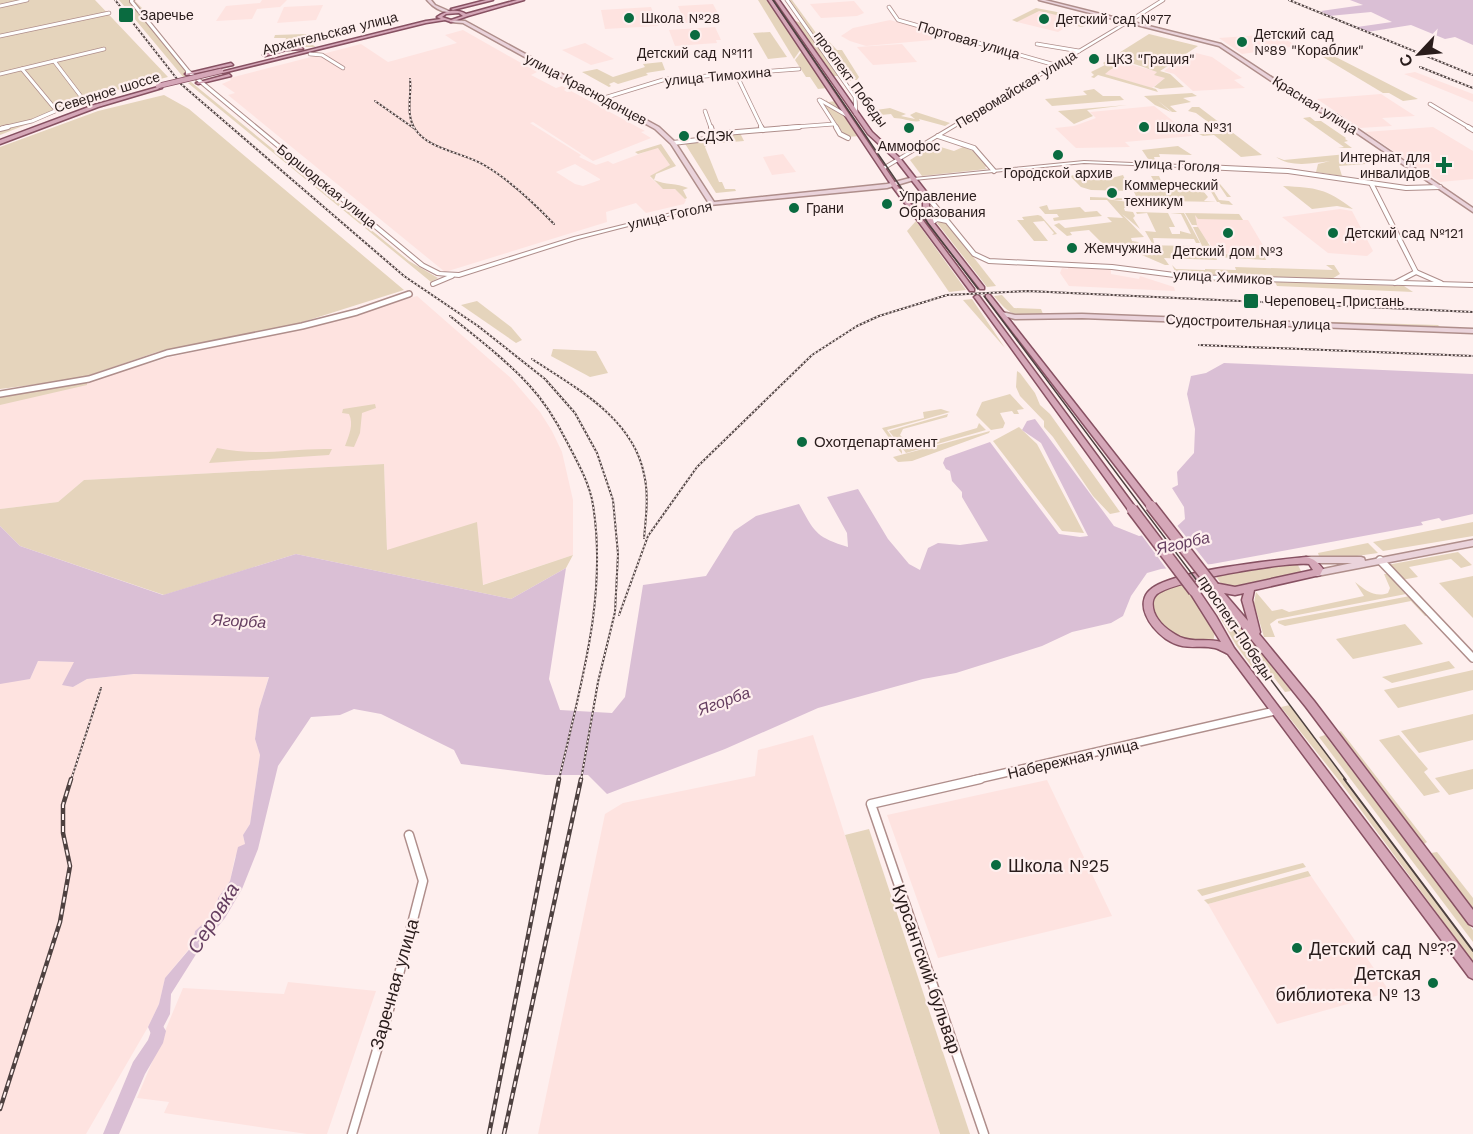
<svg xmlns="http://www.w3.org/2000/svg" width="1473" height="1134" font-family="'Work Sans',sans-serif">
<rect width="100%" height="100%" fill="#feefee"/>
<g fill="#fee3e0" fill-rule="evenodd">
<path d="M262 0H287L280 7 257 9 252 19 216 21 226 6 260 3Z"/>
<path d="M854 1 864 13 857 16 821 18 810 4Z"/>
<path d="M713 4 722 21 685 23 678 6Z"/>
<path d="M323 5 316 20 277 23 284 7Z"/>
<path d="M651 7 658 26 605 29 601 10Z"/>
<path d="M1039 10 1065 17 1070 25 1058 32 1017 22Z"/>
<path d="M890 20 954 38 866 46 850 41 841 36 853 28Z"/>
<path d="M715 27 721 40H716L717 43 675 46 669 30Z"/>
<path d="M463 30 537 72 531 75 556 88 562 86 566 88 564 90 567 92 571 91 645 131 641 132 651 138 593 161 533 122 530 123 581 155 579 157 596 165 608 161 613 164 658 147 670 165 650 177 663 189H675L686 200 684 204 646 213 636 203 606 212 607 222 445 272 228 95 235 93 222 84 231 80 230 78 361 44 388 62 457 43 445 35ZM575 164 600 179V180L583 186 575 184 556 172Z"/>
<path d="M1277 34 1297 46 1242 54 1219 38Z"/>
<path d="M585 43 614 59 591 65 562 50Z"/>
<path d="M902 44 917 62 873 65 857 47Z"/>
<path d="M1192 52 1212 57 1242 78 1234 80 1245 88 1193 91 1174 74 1164 71Z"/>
<path d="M1122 62 1158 72 1165 78 1152 88 1104 74Z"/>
<path d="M1415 72 1473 94V102L1404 74Z"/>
<path d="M1381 94 1415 116 1382 118 1392 126 1360 128 1317 99Z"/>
<path d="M1154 106 1192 136 1125 142 1130 147 1076 148 1055 128 1074 126 1096 118 1090 112Z"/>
<path d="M1433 127 1473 151V179L1440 182 1365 132Z"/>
<path d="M783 154 796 172 772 175 763 157Z"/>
<path d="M1340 209 1352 211 1373 251 1367 256 1328 253 1282 217Z"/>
<path d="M1190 213 1240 215 1243 220H1248L1264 247 1261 248 1264 255 1215 254 1209 242H1205Z"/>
<path d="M1068 267 1111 270V274L1139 279 1140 276 1174 287 1175 291 1069 286 1060 273 1062 268 1068 269Z"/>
<path d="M417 296 511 378 540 412 552 431 562 452 573 500V555L482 585 387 550 384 464 84 480 58 502 0 509V397L71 386 167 358 348 317Z"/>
<path d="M38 661 75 662 73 687 87 679 134 674 269 676 259 709 255 739 260 755 250 824 243 835 245 844 235 857 230 881 218 898 216 912 195 931 193 944 165 978 159 1004 148 1027 86 1134H0V682L30 679Z"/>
<path d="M813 735 940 1134H538L605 814 623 803 755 776 758 750Z"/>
<path d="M1047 780 1112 916 938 958 887 815Z"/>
<path d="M1311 876 1390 992 1277 1024 1208 904Z"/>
<path d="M288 982 376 991 327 1134H307L164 1113 169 1102 137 1098 183 988 284 994Z"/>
</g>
<g fill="#e5d4bc">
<path d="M0 0H95L168 77 109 92 0 135Z"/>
<path d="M119 0H131L130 2 141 15 134 0H136L135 1 148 14 166 13 144 17 184 69 188 78H184Z"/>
<path d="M758 0H766L771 4 801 49 794 59Z"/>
<path d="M787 0H792L851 81H845Z"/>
<path d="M1036 8 1078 16 1093 23 1082 27 1072 25 1064 28 1070 25 1065 17 1039 11 1017 22 1012 20Z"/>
<path d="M793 20 801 23 839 76H832Z"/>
<path d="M770 32 787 57 768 59 753 33Z"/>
<path d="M337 33 307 41 316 47H287L301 43 283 47 286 38H274L275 35Z"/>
<path d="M822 34 837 50H842L859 77 857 80H853L843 67 845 66 819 35Z"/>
<path d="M1149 34 1198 46 1160 71 1170 74 1184 87 1160 89 1154 87 1165 78 1154 75 1157 72C1131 64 1128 56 1105 74L1156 89 1158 92 1098 75 1094 78 1091 77 1094 75 1091 72 1105 65 1103 63Z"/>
<path d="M802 51 827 88 818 89 810 77H806L795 60Z"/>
<path d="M1322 53 1330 54 1418 99 1403 101 1389 93H1383L1318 54Z"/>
<path d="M662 62 665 70 646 73 648 75 618 84 614 82 609 84 611 86 609 87 582 72 597 69 613 77 645 67 643 64Z"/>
<path d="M191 82 409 261 438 278 431 282 188 83Z"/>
<path d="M1094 89 1103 96H1120L1124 100 1052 106 1045 99 1087 95 1083 91Z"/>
<path d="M1192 93 1197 96 1183 98 1191 102 1170 106 1177 112H1172L1157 100 1171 112 1155 105 1144 96Z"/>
<path d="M164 95 189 109 404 290 290 326 157 352 78 379 0 389V147L98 111Z"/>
<path d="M826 99 828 102 836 101 860 136 846 137 822 102 827 103Z"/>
<path d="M1127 105 1087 110 1093 116 1074 124 1058 111Z"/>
<path d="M1192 107H1199L1262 155 1241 157 1214 135 1203 136 1199 134H1227L1220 131 1196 113 1188 111Z"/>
<path d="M890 108 906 114 901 116 915 119 910 115 916 112 950 123 945 126 919 119 920 121C913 123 903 118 894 118L891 114 881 115 876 110Z"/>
<path d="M1310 117 1315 121H1321L1346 138 1345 139 1348 141 1344 142 1352 148H1338L1344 147 1303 118Z"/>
<path d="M740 133 744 141 708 144 705 147 719 182H722L725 189H735L736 191 716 193 684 142 715 139 720 134Z"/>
<path d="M661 144 676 166 656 174 654 180C666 185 676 183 688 188L683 190 687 198 685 199 675 189H663L650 176 670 165 658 148 638 154 635 152Z"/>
<path d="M934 145 954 151 963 147 976 152 987 166 985 167 987 169 922 176 910 160Z"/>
<path d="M1178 146 1192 155 1159 154 1160 157H1154L1155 160 1171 161 1173 163 1150 162 1142 150Z"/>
<path d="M1344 151H1347L1366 164 1339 166 1342 176 1316 172 1318 164 1330 161C1314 163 1291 168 1276 157L1284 160 1347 154Z"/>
<path d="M1085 172 1088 176 1094 175 1104 180 1123 175 1130 191 1091 190 1081 187 1070 176Z"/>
<path d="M1151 176H1159L1162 183H1203L1208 192 1199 186 1208 197 1204 201 1217 202 1206 183 1220 184 1231 197H1227L1219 185H1210L1219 200 1229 201 1233 205 1221 204 1219 202 1113 200 1129 202 1131 207 1124 208 1125 211 1133 212 1135 216 1133 218 1140 229 1122 214 1144 237 1131 238 1132 241 1138 242 1140 245 1192 246 1198 252H1205L1193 227H1198L1215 254 1264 255 1266 260 1216 257 1217 260 1164 258 1169 265H1165L1135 252 1127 255 1101 242 1089 230 1070 232 1072 235 1067 236 1054 225 1059 223 1065 228 1112 222 1107 217 1123 218 1107 200H1090V197L1141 199 1136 196 1131 186 1133 184 1195 185 1155 183Z"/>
<path d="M1283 186C1317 188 1325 188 1353 209L1337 206 1312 209Z"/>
<path d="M1047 205 1049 210 1080 207 1085 212 1097 211 1102 216 1054 221 1053 218 1059 217 1057 214H1045L1039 207Z"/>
<path d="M1136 212 1168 213 1175 227H1169L1172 234H1180V231L1191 234 1181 214 1170 213H1184L1200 243H1196L1194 239 1153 238 1154 243H1152L1145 231 1156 232 1147 213 1137 214Z"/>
<path d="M1185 213 1239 214 1243 220 1198 219 1195 215 1197 225H1192Z"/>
<path d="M1038 215 1041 216 1057 234 1052 235 1054 233 1044 221 1033 222 1048 241H1034L1017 220H1024L1022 217Z"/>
<path d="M916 221 966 290 949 292 907 231Z"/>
<path d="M942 221 946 222 996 286 987 287 937 223Z"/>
<path d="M1172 265 1176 269 1205 270V269L1236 270 1235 267 1333 270 1326 265H1334L1340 274 1330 280 1176 273Z"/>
<path d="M1174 276 1271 282 1273 286 1177 279 1178 282Z"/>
<path d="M1275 282 1404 286 1413 292 1277 286Z"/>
<path d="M1002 295 1014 308 1041 309 1043 314C1015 315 1013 319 994 296Z"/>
<path d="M972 299 1005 348 963 300Z"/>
<path d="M477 301 511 327 522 340 516 343 461 305Z"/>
<path d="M1269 320 1438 325 1441 328 1270 321Z"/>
<path d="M553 349 596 351 608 373 590 377 551 356Z"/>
<path d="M1017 371 1020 373 1035 393 1040 405 1050 414 1120 512 1110 514 1093 496 1053 437 1044 427V421L1020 396 1016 387Z"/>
<path d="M87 382V385L0 405V396Z"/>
<path d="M1010 394 1024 409 1017 410 1019 414H1014L1012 411 1000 413 1005 423 1003 428 991 430 976 415 982 402Z"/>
<path d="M375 404 376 408 362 413 360 433 354 447 345 446C349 435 354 425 349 414L342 413 343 409Z"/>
<path d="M941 409 950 412 887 430 902 451V454L894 444H891L892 442 882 428 924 418 923 412Z"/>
<path d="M948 414 947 417 903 429 900 435 912 447 977 428 979 423 986 430 906 453 889 431Z"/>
<path d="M1019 427 1037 444 1084 533 1062 531 993 441Z"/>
<path d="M990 431 989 433 912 461 898 462 893 457Z"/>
<path d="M217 448C260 457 290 448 332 449L329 455 209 463Z"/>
<path d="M384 464 387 550 477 522 483 585 573 555 566 568 511 599 296 554 164 595 20 546 0 526V509L58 502 84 480Z"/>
<path d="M1473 522V536L1383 551 1373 542Z"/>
<path d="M1368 543 1378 553 1350 557 1319 556 1318 553Z"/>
<path d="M1458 552 1472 565 1461 568 1451 559 1409 567 1418 577 1401 580 1387 565Z"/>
<path d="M1290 563 1298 565 1302 573 1234 589 1222 585 1215 575Z"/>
<path d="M1384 574H1388L1406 594 1277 619 1270 624 1275 637H1264L1254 603 1256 592 1272 611 1282 609 1289 612 1364 596 1355 582C1365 590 1375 598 1388 593L1390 588Z"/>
<path d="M1473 576V618L1439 583Z"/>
<path d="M1185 582 1215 632 1213 642C1203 641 1193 642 1184 639 1163 634 1146 612 1157 593Z"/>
<path d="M1207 595 1261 665 1252 667 1236 645Z"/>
<path d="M1211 595 1253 641 1291 691 1285 692Z"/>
<path d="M1410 596 1429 616H1425L1411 601 1285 626 1278 623V621Z"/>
<path d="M1405 624 1423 644 1353 659 1336 639Z"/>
<path d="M1449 661 1455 668 1392 683 1382 677Z"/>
<path d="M1473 670V690L1398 708 1384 690Z"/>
<path d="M1290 705 1473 951V962L1341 783 1281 707Z"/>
<path d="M1473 714V740L1419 753 1401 731Z"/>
<path d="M1341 731 1427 842 1424 844 1339 732Z"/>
<path d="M1325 735 1473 930V942L1319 737Z"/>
<path d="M1399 735 1428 769 1424 772 1440 792 1424 796 1379 740Z"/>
<path d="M1473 769V789L1449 795 1435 778Z"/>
<path d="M869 829 970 1134H940L845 835Z"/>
<path d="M1437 852 1473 898V908L1431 853Z"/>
<path d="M1303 863 1306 867 1202 896 1197 890Z"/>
<path d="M1308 871 1311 876 1208 904 1204 900Z"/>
</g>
<g fill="#dabfd5">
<path d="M1350 0H1473V51V45L1455 37 1445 39 1411 25 1367 32 1357 27 1392 22 1371 12 1329 16 1321 11 1363 5Z"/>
<path d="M1224 363 1473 374V514L1442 521 1439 518 1421 522 1423 525 1212 564 1161 569 1147 573 1131 596 1123 616 1111 623 1072 632 1042 646 956 673 923 679 818 708 725 749 607 794 588 775H546L461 764 454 750 381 714 354 709 340 715 311 717 278 766 258 849 242 889 225 918 200 948 171 994 170 1014 155 1043 148 1027 159 1004 165 978 193 945 195 931 216 912 218 898 230 881 238 847 245 844 243 835 250 824 260 755 255 739 259 709 269 677 134 674 87 679 73 687 62 685 74 662 38 661 30 679 0 684V526L20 546 163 595 296 554 511 599 566 568 549 679 560 710 612 713 625 697 643 585 706 576 734 531 756 516 799 504C815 533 816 537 848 547L847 533 827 497 858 489 888 539 909 564 920 570 928 548 938 543 960 545 988 541 962 497V492L952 481 950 471 946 469 943 463 945 458 990 442 1059 534 1080 537 1088 536 1041 443 1022 430 1027 421 1035 419 1114 526 1139 536 1174 529 1185 519 1184 507 1172 488 1178 485 1177 472 1194 453 1195 429 1187 394 1191 376 1206 373Z"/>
</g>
<path fill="#feefee" d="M1176 524 1210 567 1168 571 1140 533Z"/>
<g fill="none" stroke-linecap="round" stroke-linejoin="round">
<path fill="#dabfd5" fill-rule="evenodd" d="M158 1023 163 1026 166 1031 163 1043 145 1074 119 1134H103L133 1062 148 1040 153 1026Z"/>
<g stroke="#af8e8b" stroke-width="4.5">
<g id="minor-far4">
<path d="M787 0 855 97 856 114"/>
<path d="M0 6 27 0"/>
<path d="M889 7 898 20 1055 65"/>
<path d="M1128 22 1163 0"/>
<path d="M0 36 109 13"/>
<path d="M1037 44 1079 51"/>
<path d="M310 54 322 55 343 68"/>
<path d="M22 69 56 110"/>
<path d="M0 74 104 49"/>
<path d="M736 74 762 128"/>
<path d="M604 98 666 79 799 69"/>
<path d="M819 100 837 128"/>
<path d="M820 100 846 115"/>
<path d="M1430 104 1470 128"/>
<path d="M705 111 711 128"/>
<path d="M2 128 32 121 83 99 54 61"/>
<path d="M781 128 834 124"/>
</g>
</g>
<g stroke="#af8e8b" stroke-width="6">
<g id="minor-far3">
<path d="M711 127 713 134"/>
<path d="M761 127 763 130"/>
<path d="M836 127 840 134 848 138"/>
<path d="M1468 127 1473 130"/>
<path d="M0 129 8 127"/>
<path d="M713 134 799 127"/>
<path d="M938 136 974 148 994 171"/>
<path d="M673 143 715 138 713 134"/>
<path d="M1205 167 1288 171 1406 188 1440 187"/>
<path d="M1371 183 1416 272 1395 283"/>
<path d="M926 195 974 254 989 261 1112 267 1190 277 1473 285"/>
<path d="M931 223 937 219 947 221"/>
<path d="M1416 272 1441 283"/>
<path d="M433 284 452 276"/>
</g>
</g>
<g stroke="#af8e8b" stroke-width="8">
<path id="minor-far2" d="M0 394 89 379 167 353 302 326 357 312 409 294"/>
</g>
<g stroke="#af8e8b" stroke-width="10">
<g id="minor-far1">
<path d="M1380 560 1473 658"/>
<path d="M974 780 1275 711"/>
</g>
</g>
<g stroke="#af8e8b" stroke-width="11">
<g id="minor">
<path d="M980 779 871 804 984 1134"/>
<path d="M352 1134 396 986 423 881 409 835"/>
</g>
</g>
<g stroke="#af8e8b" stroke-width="2">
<g id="tertiary">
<path d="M130 0H134L133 1 189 70 424 264 440 272 459 273 574 237 712 203 714 204 578 239 459 277 437 275 420 266 189 74 186 75V71L130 2Z"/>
<path d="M1127 21 1130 22 885 169 881 168Z"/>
<path d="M1084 161 1205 166 1207 167 1205 168 1084 163 914 180 912 179 914 178Z"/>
</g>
</g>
<g stroke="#af8e8b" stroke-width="3">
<g id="secondary">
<path d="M427 0H431L435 5 451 12C442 13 433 7 427 0Z"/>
<path d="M1039 0H1045L1221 44 1317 107 1337 115 1473 208V212L1333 117 1313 109 1219 46Z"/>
<path d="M451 20 465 21 659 127 675 142 714 202 887 184 914 177 917 179 887 188 710 205 671 144 655 129 463 23 450 22Z"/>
<path d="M1002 312 1015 315 1082 314 1473 329V333L1082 318 1015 319 1000 315V313Z"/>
<path d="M1473 540V546L1317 576 1314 575 1313 573 1314 571 1352 563H1306L1302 560 1306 557H1361L1364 558 1365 561Z"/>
</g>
</g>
<g stroke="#875162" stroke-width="3">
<g id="primary">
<path d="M486 0H493L453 10 451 9Z"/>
<path d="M517 0H524L468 16 451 22 445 20 426 23 223 73 221 72 426 21 441 19 437 17C445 11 457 8 466 14ZM459 13 463 16 451 20 442 17 446 14Z"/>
<path d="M768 0H772L896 184 974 289V291H970L892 186Z"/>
<path d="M775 0H779L872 132 900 158 928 194 929 206 934 223 984 287V289H980L928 223 923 206V195L896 160 868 134Z"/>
<path d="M301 47 303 49 286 50 265 56 263 55 286 48Z"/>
<path d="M231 63 233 65 187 75 185 74Z"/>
<path d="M229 74 231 76 198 84 196 83Z"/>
<path d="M158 87 162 88 98 107 0 144V140L94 105Z"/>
<path d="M988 294 990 295 1154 504 1155 506 1154 508H1148L986 297V295Z"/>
<path d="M977 295 979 296 1135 507 1136 509 1135 511H1129L975 298 974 297Z"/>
<path d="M1306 557C1314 559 1318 562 1323 569L1320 575 1254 590 1252 600 1260 632 1259 634 1314 701 1473 910V926L1469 924 1306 707 1209 587 1211 584 1214 583 1235 587 1313 570 1309 564C1289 561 1170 581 1156 595 1152 599 1152 606 1154 612 1158 623 1170 632 1180 637 1193 643 1208 638 1221 642L1189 591 1191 588H1197L1216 616 1234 648 1473 963V979L1469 977 1228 654C1224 652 1219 649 1215 648 1196 644 1186 652 1166 639 1158 633 1150 625 1146 615 1142 606 1143 596 1150 590 1169 571 1276 560 1306 557ZM1224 593 1235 595 1244 593 1242 600 1248 621Z"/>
</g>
</g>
<use href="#minor-far4" stroke="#fff" stroke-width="3"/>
<use href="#minor-far3" stroke="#fff" stroke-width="4"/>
<use href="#minor-far2" stroke="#fff" stroke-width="5"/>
<use href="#minor-far1" stroke="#fff" stroke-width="7"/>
<use href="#minor" stroke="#fff" stroke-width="8"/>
<use href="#tertiary" fill="#fff" fill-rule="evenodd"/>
<use href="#secondary" fill="#ead3db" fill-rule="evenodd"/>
<use href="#primary" fill="#d5a7b8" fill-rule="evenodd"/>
<g stroke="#4e4140" stroke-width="1.5">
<path d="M773 0 902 189 978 289"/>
<path d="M984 296 1346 780"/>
</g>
<path stroke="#4e4140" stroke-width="2" d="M1344 779 1473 951"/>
<g stroke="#4e4140" stroke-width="2">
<g id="rail-far1">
<path d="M115 0 181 84 404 276 478 326 545 379 575 413 597 453 613 500 618 554 615 612 598 682 581 780"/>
<path d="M1289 0 1473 75"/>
<path d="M1420 67 1473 88"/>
<path d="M410 79C412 95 405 114 415 129 429 150 462 152 484 165 510 180 533 202 554 224"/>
<path d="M375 101 415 129"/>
<path d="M450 316C477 338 505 359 529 385 545 402 557 422 567 442 577 461 590 484 593 505 608 598 579 690 559 780"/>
<path d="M1199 345 1473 356"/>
<path d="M532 359C576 388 633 418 644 474 649 495 646 517 644 538"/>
<path d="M619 615 648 536 697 467 812 355 857 326 879 316 947 295 1028 291 1473 312"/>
<path d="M71 780 101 688"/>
</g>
</g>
<g stroke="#4e4140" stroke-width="4.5">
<g id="rail">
<path d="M0 1109 60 922 70 866 63 833V805L71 779"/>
<path d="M489 1134 559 779"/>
<path d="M504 1134 581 779"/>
</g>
</g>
<use href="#rail-far1" stroke="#feefee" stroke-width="1.5" stroke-dasharray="2" stroke-linecap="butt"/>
<use href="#rail" stroke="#feefee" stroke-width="2" stroke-dasharray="6" stroke-linecap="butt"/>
<g stroke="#875162" stroke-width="6" stroke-linecap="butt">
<path id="primary-bridge-far1" d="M158 86 221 71"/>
</g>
<g stroke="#875162" stroke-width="13" stroke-linecap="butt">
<g id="primary-bridge">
<path d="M1151 506 1214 587"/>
<path d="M1132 509 1194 591"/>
</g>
</g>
<use href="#primary-bridge-far1" stroke="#d5a7b8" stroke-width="4.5"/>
<use href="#primary-bridge" stroke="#d5a7b8" stroke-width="10"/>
</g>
<g fill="#0a6b40" stroke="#feefee" stroke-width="2">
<rect x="118" y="7" width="16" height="16" rx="3"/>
<circle cx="629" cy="18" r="6"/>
<circle cx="1044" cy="19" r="6"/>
<circle cx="695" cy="35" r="6"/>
<circle cx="1242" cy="42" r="6"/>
<circle cx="1094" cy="59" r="6"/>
<circle cx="1144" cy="127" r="6"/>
<circle cx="909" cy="128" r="6"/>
<circle cx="684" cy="136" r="6"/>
<circle cx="1058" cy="155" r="6"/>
<path d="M1441 156h6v6h6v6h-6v6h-6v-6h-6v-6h6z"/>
<circle cx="1112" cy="193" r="6"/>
<circle cx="887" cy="204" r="6"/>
<circle cx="794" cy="208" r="6"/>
<circle cx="1228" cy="233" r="6"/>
<circle cx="1333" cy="233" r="6"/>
<circle cx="1072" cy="248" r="6"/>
<rect x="1243" y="293" width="16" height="16" rx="3"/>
<circle cx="802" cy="442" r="6"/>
<circle cx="996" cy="865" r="6"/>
<circle cx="1297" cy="948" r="6"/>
<circle cx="1433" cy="983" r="6"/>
</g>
<g text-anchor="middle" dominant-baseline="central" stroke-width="4.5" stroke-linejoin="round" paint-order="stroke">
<g font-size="14" fill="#291c1b" stroke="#feefee" text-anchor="start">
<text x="140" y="15">Заречье</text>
<text x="641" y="18">Школа №28</text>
<text x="1056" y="19">Детский сад №77</text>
<text x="1254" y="34">Детский сад<tspan x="1254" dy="16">№89 "Кораблик"</tspan></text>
<text x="695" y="53" text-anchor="middle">Детский сад №111</text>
<text x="1106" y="59">ЦКЗ "Грация"</text>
<text x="1156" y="127">Школа №31</text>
<text x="696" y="136">СДЭК</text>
<text x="909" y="146" text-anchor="middle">Аммофос</text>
<text x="1430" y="157" text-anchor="end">Интернат для<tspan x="1430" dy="16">инвалидов</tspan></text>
<text x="1058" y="173" text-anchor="middle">Городской архив</text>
<text x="1124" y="185">Коммерческий<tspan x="1124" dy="16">техникум</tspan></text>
<text x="899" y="196">Управление<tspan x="899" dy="16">Образования</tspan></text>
<text x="806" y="208">Грани</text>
<text x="1345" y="233">Детский сад №121</text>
<text x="1084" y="248">Жемчужина</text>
<text x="1228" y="251" text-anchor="middle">Детский дом №3</text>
<text x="1264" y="301">Череповец-Пристань</text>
</g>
<g font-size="14" fill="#291c1b" stroke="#feefee">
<text transform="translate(330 33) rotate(-14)">Архангельская улица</text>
<text transform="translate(969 40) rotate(16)">Портовая улица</text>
<text transform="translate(718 76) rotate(-5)">улица Тимохина</text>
<text transform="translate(851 79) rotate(54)">проспект Победы</text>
<text transform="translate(586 89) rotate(28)">улица Краснодонцев</text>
<text transform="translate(1016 89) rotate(-31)">Первомайская улица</text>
<text transform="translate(107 92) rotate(-17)">Северное шоссе</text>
<text transform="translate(1315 105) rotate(32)">Красная улица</text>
<text transform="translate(1177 165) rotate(3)">улица Гоголя</text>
<text transform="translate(327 186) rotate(39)">Боршодская улица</text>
<text transform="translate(670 215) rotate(-13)">улица Гоголя</text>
<text transform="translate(1223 277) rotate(3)">улица Химиков</text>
<text transform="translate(1248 322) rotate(2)">Судостроительная улица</text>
</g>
<g font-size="15" fill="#291c1b" stroke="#feefee" text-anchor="start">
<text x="814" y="442">Охотдепартамент</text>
</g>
<g font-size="15" fill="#291c1b" stroke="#feefee">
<text transform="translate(1236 628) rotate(56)">проспект Победы</text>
<text transform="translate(1073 759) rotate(-13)">Набережная улица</text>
</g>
<g font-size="16" font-style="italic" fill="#653e60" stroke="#feefee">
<text transform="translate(1183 543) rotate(-13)">Ягорба</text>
<text transform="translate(239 621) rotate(3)">Ягорба</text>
<text transform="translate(724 701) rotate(-20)">Ягорба</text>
</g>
<g font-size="18" fill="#291c1b" stroke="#feefee" text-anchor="start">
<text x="1008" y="865">Школа №25</text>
<text x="1309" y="948">Детский сад №??</text>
<text x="1421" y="973" text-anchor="end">Детская<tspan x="1421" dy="21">библиотека № 13</tspan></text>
</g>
<g font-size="18" fill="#291c1b" stroke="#feefee">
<text transform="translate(927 969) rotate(71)">Курсантский бульвар</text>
<text transform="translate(394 984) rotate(-74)">Заречная улица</text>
</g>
<g font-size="20" font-style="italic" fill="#653e60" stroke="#feefee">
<text transform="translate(213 918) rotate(-58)">Серовка</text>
</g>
</g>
<g transform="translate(1419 54) rotate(244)" stroke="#feefee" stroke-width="4.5" paint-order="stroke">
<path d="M0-4.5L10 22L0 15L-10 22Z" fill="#291c1b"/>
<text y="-9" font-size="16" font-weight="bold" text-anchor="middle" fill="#291c1b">С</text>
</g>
</svg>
